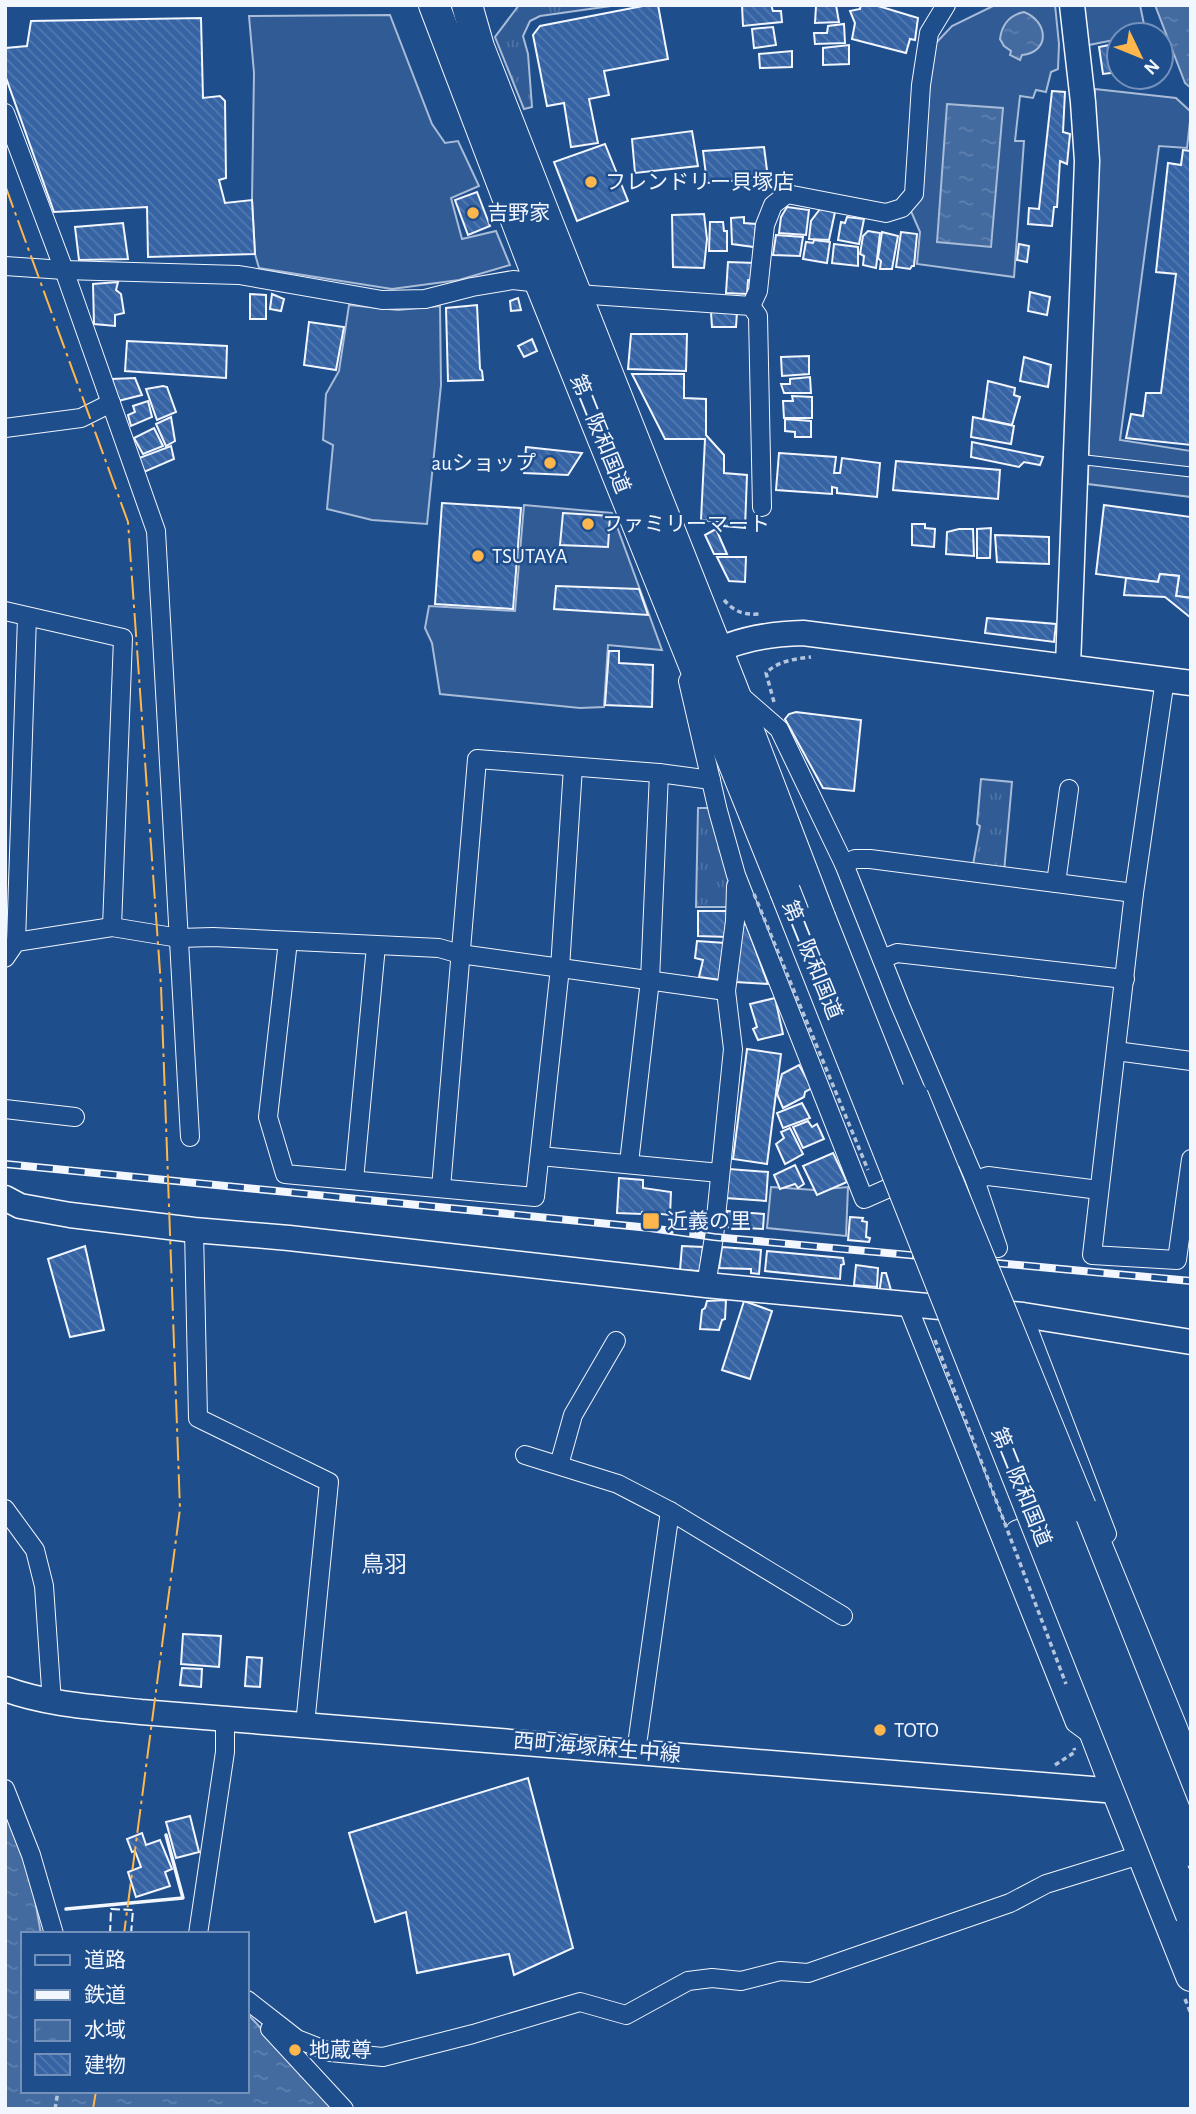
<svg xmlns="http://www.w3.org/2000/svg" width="1196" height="2114" font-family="'Alegreya Sans','Noto Sans JP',sans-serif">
<defs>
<pattern id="grass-tufts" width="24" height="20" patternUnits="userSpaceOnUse" patternTransform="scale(1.75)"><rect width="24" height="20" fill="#305b95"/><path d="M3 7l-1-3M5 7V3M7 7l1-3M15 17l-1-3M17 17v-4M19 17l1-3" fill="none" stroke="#4e73a5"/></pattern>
<pattern id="water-ripples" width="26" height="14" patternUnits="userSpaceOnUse" patternTransform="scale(1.75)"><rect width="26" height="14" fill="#446ba0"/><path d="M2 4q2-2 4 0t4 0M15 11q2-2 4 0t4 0" fill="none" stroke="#5f81ae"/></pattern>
<pattern id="building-back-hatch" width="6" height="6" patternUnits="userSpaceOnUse" patternTransform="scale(1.75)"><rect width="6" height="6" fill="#3563a3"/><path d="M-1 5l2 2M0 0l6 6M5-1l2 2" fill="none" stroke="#537ab1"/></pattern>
</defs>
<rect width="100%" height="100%" fill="#1f4e8c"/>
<g fill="url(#grass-tufts)" stroke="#a8bbd7" stroke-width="2">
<path d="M519 5H618L540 16 530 21 523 36 528 54 532 107 524 109 495 37Z"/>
<path d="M981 779 1012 782 1004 872 972 870 980 826 977 824Z"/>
<path d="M698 808H714L734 876V907H696Z"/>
</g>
<g fill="#305b95" stroke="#a8bbd7" stroke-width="2">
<path d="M995 5H1055L1059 44 1058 69 1051 72 1046 92 1036 90 1033 98 1020 96 1015 141H1024L1014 277 917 264 920 232 910 209 922 196 929 90 935 44 952 26Z"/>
<path d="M1083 5H1140L1146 34 1119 35V39L1084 46Z"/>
<path d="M390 15 432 124 445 143 458 141 479 186 451 198 462 239 496 231 510 265 459 280 392 289 259 268 255 254 252 200 254 73 249 16Z"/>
<path d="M1095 89 1176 98 1191 112 1187 148 1159 146 1120 440 1191 451V497L1088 484Z"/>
<path d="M349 305 398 310 440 306 441 385 427 524 372 520 327 509 333 445 323 440 326 394 339 371Z"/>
<path d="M524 505 612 513 662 650 608 645 604 707 580 708 440 694 432 643 425 628 429 606 515 611Z"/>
<path d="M771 1187 815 1190 848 1187 846 1236 767 1228Z"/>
</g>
<g fill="url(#water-ripples)" stroke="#a8bbd7" stroke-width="2">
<path d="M1155 5H1191V88L1185 83Z"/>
<path d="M1024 12C1048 21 1051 52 1022 55L1020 60 1010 55 1011 51 1004 46 1000 39C1002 24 1009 15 1024 12Z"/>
<path d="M947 104 1003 108 991 247 937 242Z"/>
<path d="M5 1805 29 1866 41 1934H23V2091H247V2013L334 2109H5Z"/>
</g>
<g fill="url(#building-back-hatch)" stroke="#f2f6ff" stroke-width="2">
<path d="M648 5H658L668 59 604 71 609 95 589 99 598 143 571 147 564 103 547 106 533 35 540 26Z"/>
<path d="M742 5H771L773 11H781L782 22 743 26Z"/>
<path d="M822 5H836L839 22 815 23 816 6Z"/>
<path d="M861 5H875L918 18 915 40 910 39 906 53 852 39 855 23 850 11 860 9Z"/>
<path d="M201 18 203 98 220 96 225 101 226 178 219 180 225 203 252 200 255 254 148 257 147 207 54 212 5 75 6 48 27 46 31 21Z"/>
<path d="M844 24 845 43 815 44 814 33H827L828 26Z"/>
<path d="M773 27 776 45 754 48 752 29Z"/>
<path d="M1119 43V72L1103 74 1099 47Z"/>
<path d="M849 45V64L823 65V48Z"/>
<path d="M792 51V67L760 68 759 54Z"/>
<path d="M1052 91 1065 92 1063 132 1070 134 1067 164 1060 161 1057 207H1054L1052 226 1028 224 1029 208 1039 209Z"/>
<path d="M692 131 698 166 635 173 632 139Z"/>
<path d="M605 144 628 201 577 221 554 162Z"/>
<path d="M764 147 768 178 707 183 703 151Z"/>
<path d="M1183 150 1191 151V445L1126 438 1131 414 1143 416 1146 393H1161L1176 274 1156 272 1168 163 1181 165Z"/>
<path d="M477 192 490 226 468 235 455 200Z"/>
<path d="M787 207 809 210 806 235 779 233 781 217Z"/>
<path d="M820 209 835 212 829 240 809 239 811 221Z"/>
<path d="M704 214 707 239 704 268 673 267 672 215Z"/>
<path d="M744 217V223L756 224 754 247 732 244 731 218Z"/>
<path d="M847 217 864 219 859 244 838 240 841 222 845 223Z"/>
<path d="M710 222H723L724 231H727V251H709Z"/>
<path d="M123 223 128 259 79 260 75 227Z"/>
<path d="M868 231 880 233 876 268 863 265 864 256 860 254 863 236Z"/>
<path d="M882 232 898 236 892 269H880L881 261 878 258Z"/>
<path d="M901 232 917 234 914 266H912L910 269 896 267Z"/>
<path d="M776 235 803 237 800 256 773 255Z"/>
<path d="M814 240 830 242 827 263 803 259 806 242 813 243Z"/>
<path d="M834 244 858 247V266L832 263Z"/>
<path d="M1019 244 1029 246 1027 262 1017 260Z"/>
<path d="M728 262 755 263 753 279 748 280 747 294 726 293Z"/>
<path d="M118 282 116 290 121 294 124 313 115 315V326L94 324 93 284Z"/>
<path d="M1030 292 1050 297 1047 315 1028 311Z"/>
<path d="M250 294 266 295V319H250Z"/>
<path d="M272 294 284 299 281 311 270 309Z"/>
<path d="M518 298 521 310 511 311 510 301Z"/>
<path d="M477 305 480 369 482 371 483 380 448 381 446 308Z"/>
<path d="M711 312H737L736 327H712Z"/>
<path d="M309 322 344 327 336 370 304 365Z"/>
<path d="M631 334H687L686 371 628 369Z"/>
<path d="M532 339 537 351 524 357 518 346Z"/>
<path d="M127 341 227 346 226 378 125 371Z"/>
<path d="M809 356V374L782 376 781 357Z"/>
<path d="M1024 357 1051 365 1048 387 1020 381Z"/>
<path d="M632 374H684V398L706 399V435L724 455V473L747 475 745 528 724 526V522L701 520 705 439H665Z"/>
<path d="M810 377 811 393H784L781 384H790V379Z"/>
<path d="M135 378 142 395 118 401 112 379Z"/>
<path d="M988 381 1015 388 1014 395 1020 397 1012 425 983 419Z"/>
<path d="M163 386 167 387 176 412 157 420 146 389Z"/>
<path d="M792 396 812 397V418H784L783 401H793Z"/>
<path d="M148 401 152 417 131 426 128 415 135 412 133 406Z"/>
<path d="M171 417 175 441 166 446 156 424Z"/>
<path d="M973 417 1014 426 1011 444 971 437Z"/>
<path d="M785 419 811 421V437H795V432L785 431Z"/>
<path d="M154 428 163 446 143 454 134 438Z"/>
<path d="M972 442 1043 457 1040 465 1024 462 1019 467 971 457Z"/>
<path d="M171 446 174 459 144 472 139 458Z"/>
<path d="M526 447 582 453 568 475 524 473Z"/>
<path d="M779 453 836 457 834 473H840L842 458 880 463 877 497 837 493V488L832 487V494L776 490Z"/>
<path d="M896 461 1000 470 998 499 893 490Z"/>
<path d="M442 503 521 508 513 609 435 604Z"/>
<path d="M1104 505 1191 517V598L1176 596 1179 576 1160 574 1158 582 1096 574Z"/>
<path d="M563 513 610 516 608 547 560 545Z"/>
<path d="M912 524H925V528L935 529 934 547 912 545Z"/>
<path d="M991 528 990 558H977V529Z"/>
<path d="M716 529 727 554H714L705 535Z"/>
<path d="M959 529H973L974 556 946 554 947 532Z"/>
<path d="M995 535 1049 537V564L997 562Z"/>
<path d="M717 557H746L745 582 729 581Z"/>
<path d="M1160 574 1179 576 1176 596 1191 598V618L1165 597 1124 595 1126 578 1158 582Z"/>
<path d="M556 586 639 589 648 615 554 609Z"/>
<path d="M987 618 1056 624 1054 642 985 633Z"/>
<path d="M609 651H619V663L653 665 652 707 605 705Z"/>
<path d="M796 712 861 720 854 791 823 788 785 719 789 714Z"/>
<path d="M698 911H730L728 937 698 936Z"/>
<path d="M746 924 768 984 736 982 741 925Z"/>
<path d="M697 941 725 943 721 980 699 977 703 960 695 958Z"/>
<path d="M775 998 783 1034 758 1040 753 1029 757 1027 750 1004Z"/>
<path d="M747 1049 781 1054 767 1164 733 1159Z"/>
<path d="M799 1065 812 1088 805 1092 804 1097 783 1108 777 1094 782 1074Z"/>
<path d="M802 1103 810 1118 783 1128 777 1113Z"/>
<path d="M808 1121 812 1127 817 1124 824 1139 803 1148 793 1127Z"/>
<path d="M790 1128 803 1154 785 1164 776 1144 784 1138 781 1132Z"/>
<path d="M833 1153 847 1182 817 1195 803 1166Z"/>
<path d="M795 1165 804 1184 798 1188 795 1184 780 1189 774 1175Z"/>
<path d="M729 1169 768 1172 766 1201 726 1198Z"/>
<path d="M619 1178 643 1180V1188L671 1192 670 1215 642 1212V1214L617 1213Z"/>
<path d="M727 1211 764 1214 763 1229 726 1227Z"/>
<path d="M850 1217 863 1218 862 1221 867 1222 866 1237 870 1238 869 1242 848 1240Z"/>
<path d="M85 1246 104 1330 70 1337 48 1259Z"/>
<path d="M682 1246 703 1247 700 1271 680 1270Z"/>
<path d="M722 1247 761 1250 759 1274 751 1273V1269L719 1268Z"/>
<path d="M767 1251 843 1258 844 1264 841 1265 840 1279 765 1271Z"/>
<path d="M856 1265 878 1268 877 1287 854 1285Z"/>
<path d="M882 1273H886L893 1297 879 1294Z"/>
<path d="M726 1300 725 1319 722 1320 719 1330 700 1329 702 1310 705 1308 707 1301Z"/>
<path d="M744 1301 772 1311 750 1379 722 1370Z"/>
<path d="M183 1634 221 1636 219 1667 181 1664Z"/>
<path d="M247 1657 262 1658 260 1687 245 1686Z"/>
<path d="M182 1668 202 1669 201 1687 180 1685Z"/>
<path d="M528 1778 573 1948 514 1975 509 1954 417 1973 406 1912 375 1922 349 1833Z"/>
<path d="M190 1816 199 1852 176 1858 166 1822Z"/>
<path d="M142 1833 146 1845 160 1840 172 1869 165 1872 170 1886 136 1897 128 1872 141 1867 135 1851 132 1852 127 1839Z"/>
</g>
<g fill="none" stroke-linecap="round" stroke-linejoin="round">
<g stroke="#f2f6ff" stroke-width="11">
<path id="lane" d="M1077 459 1191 472"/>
</g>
<g stroke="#f2f6ff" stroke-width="20">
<g id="street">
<path d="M5 113 64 270 156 531 190 1137"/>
<path d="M5 266 64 270 239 275 382 300 425 299 472 287 513 280 540 283 577 294 751 306 758 316 762 507"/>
<path d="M751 306 758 291 765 225 773 205 787 194 886 213 902 208 914 194 921 85 929 33 946 5"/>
<path d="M5 428 81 418 111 403"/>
<path d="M5 611 123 638 112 927"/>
<path d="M690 678 688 681 718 811 736 875 864 1199 907 1180"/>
<path d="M1165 679 1134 893 1092 1255 1177 1260 1191 1159"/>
<path d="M740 695 779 729 844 864 900 1005 975 1180 998 1248"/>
<path d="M844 864 855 859H870L1134 893"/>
<path d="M1056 883 1069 789"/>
<path d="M288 941 268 1117 285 1174 535 1197 560 968 573 767"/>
<path d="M16 942 27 617"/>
<path d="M5 958 16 942 112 927 179 938 213 937 439 948 460 954 726 991"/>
<path d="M882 959 897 953 1125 979"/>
<path d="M1116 1051 1191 1061"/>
<path d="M5 1109 75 1117"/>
<path d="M540 1156 720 1173"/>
<path d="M629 1163 650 980 659 773"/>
<path d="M935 1167 964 1154"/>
<path d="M354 1180 376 946"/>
<path d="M975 1180 988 1176 1099 1190"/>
<path d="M441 1188 477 759 659 773 711 780"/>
<path d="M194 1230 198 1418 329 1482 305 1725"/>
<path d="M706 1285 714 1237 733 1049 726 991 735 921 736 886"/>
<path d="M907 1304 1075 1723 1094 1737"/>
<path d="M1023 1315 1107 1534"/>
<path d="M525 1455 618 1484 670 1511 843 1616"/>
<path d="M559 1465 573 1415 616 1341"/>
<path d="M5 1509 35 1550 44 1586 52 1703"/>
<path d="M636 1752 670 1511"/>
<path d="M5 1789 31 1855 54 1934"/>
<path d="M198 1934 225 1752V1719"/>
<path d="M247 2000 297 2039 330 2052 383 2057 473 2034 580 2002 626 2015 688 1981 712 1978 741 1981 780 1971 808 1973 1010 1903 1046 1884 1143 1854"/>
<path d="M270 2029 344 2109"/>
</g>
</g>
<g stroke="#f2f6ff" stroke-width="27">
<g id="secondary">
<path d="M703 659C730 640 769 634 803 633L1191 683"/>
<path d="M1068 666 1087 161 1083 102 1072 5"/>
<path d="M5 1198 20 1206 70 1215 194 1230 289 1238 706 1285 1023 1315 1191 1342"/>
<path d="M5 1689C49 1705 95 1707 141 1712L1191 1797"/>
</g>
</g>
<g stroke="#f2f6ff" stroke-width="32">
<g id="highway">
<path d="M434 5 540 283 785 891"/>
<path d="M467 5 479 47 546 218 732 687 820 917"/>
<path d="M1081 1507 1173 1731 1191 1782"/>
<path d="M1019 1535 1117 1791 1191 1976"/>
</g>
</g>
<g stroke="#b3c4dc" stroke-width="3.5" stroke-dasharray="5 3.5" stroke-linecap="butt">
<path d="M724 600C735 612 743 615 760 614"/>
<path d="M774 702 766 673C778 661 794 659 811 657"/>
<path d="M1055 1765 1075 1752 1074 1748"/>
<path d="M1185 1999 1191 2014"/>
<path d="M55 2109 58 2091"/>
</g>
<use href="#lane" stroke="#1f4e8c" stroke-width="9"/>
<use href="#street" stroke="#1f4e8c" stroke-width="18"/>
<use href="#secondary" stroke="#1f4e8c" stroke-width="24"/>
<use href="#highway" stroke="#1f4e8c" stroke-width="30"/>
<g stroke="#f2f6ff" stroke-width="8">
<path id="rail" d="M5 1164 650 1228 714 1237 1191 1281"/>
</g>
<use href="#rail" stroke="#1f4e8c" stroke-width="5" stroke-dasharray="16" stroke-linecap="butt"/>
<g stroke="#f2f6ff" stroke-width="32" stroke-linecap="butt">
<g id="highway-bridge">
<path d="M785 891 1191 1915"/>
<path d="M820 917 1191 1851"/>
<path d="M913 1096 1081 1507"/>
</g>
</g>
<g stroke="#b3c4dc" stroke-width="3.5" stroke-dasharray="5 3.5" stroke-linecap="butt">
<path d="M754 894 868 1170"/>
<path d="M935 1340 1066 1684"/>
</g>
<use href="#highway-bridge" stroke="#1f4e8c" stroke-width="30"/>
<path stroke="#f2f6ff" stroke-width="2" stroke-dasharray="9 3.5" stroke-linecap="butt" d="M110 1934 111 1909 133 1910 131 1934"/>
<path stroke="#f2f6ff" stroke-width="3.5" d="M66 1909 183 1898 166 1835"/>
<g stroke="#ffb74d" stroke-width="2" stroke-dasharray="24 5 3.5 5" stroke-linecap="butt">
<path d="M5 185 128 522 161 986 180 1509 124 1934"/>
<path d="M93 2109 96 2091"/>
</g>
</g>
<g fill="#ffb74d" stroke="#1f4e8c" stroke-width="2.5">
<circle cx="591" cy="182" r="7"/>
<circle cx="473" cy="213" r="7"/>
<circle cx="550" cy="463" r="7"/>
<circle cx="588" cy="524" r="7"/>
<circle cx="478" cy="556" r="7"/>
<rect x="642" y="1212" width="18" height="18" rx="3.5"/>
<circle cx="880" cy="1730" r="7"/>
<circle cx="295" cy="2050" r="7"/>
</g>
<g text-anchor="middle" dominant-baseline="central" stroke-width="5" stroke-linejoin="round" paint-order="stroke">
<g font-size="21" fill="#f2f6ff" stroke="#1f4e8c" text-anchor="start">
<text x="605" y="182">フレンドリー貝塚店</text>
<text x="487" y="213">吉野家</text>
<text x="536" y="463" text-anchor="end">auショップ</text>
<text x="602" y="524">ファミリーマート</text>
<text x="492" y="556">TSUTAYA</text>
<text x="667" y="1221">近義の里</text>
<text x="894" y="1730">TOTO</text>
<text x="309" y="2050">地蔵尊</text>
</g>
<g font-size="21" fill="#f2f6ff" stroke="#1f4e8c">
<text transform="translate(600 434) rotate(68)">第二阪和国道</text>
<text transform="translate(812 960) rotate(68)">第二阪和国道</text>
<text transform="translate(1021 1487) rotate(68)">第二阪和国道</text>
<text transform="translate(597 1748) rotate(5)">西町海塚麻生中線</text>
</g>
<g font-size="23" fill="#f2f6ff" stroke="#1f4e8c">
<text x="384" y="1565">鳥羽</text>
</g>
</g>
<rect width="1196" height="2114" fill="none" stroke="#f2f6ff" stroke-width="14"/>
<rect x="21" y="1932" width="228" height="161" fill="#1f4e8c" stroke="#7391ba" stroke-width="2"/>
<rect x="35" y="1955" width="35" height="10" fill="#1f4e8c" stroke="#7391ba" stroke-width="2"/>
<text x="84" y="1967" font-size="21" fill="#f2f6ff">道路</text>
<rect x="35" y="1990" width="35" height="10" fill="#f2f6ff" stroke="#7391ba" stroke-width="2"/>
<text x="84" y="2002" font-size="21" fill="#f2f6ff">鉄道</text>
<rect x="35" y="2020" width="35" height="21" fill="url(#water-ripples)" stroke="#7391ba" stroke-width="2"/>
<text x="84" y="2037" font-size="21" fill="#f2f6ff">水域</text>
<rect x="35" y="2054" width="35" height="21" fill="url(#building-back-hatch)" stroke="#7391ba" stroke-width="2"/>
<text x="84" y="2072" font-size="21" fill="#f2f6ff">建物</text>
<g transform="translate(1140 56) rotate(133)"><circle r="33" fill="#1f4e8c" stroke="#7391ba" stroke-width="2"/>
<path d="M0-5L12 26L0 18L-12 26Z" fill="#ffb74d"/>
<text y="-10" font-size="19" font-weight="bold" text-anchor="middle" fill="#f2f6ff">N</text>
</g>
</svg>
